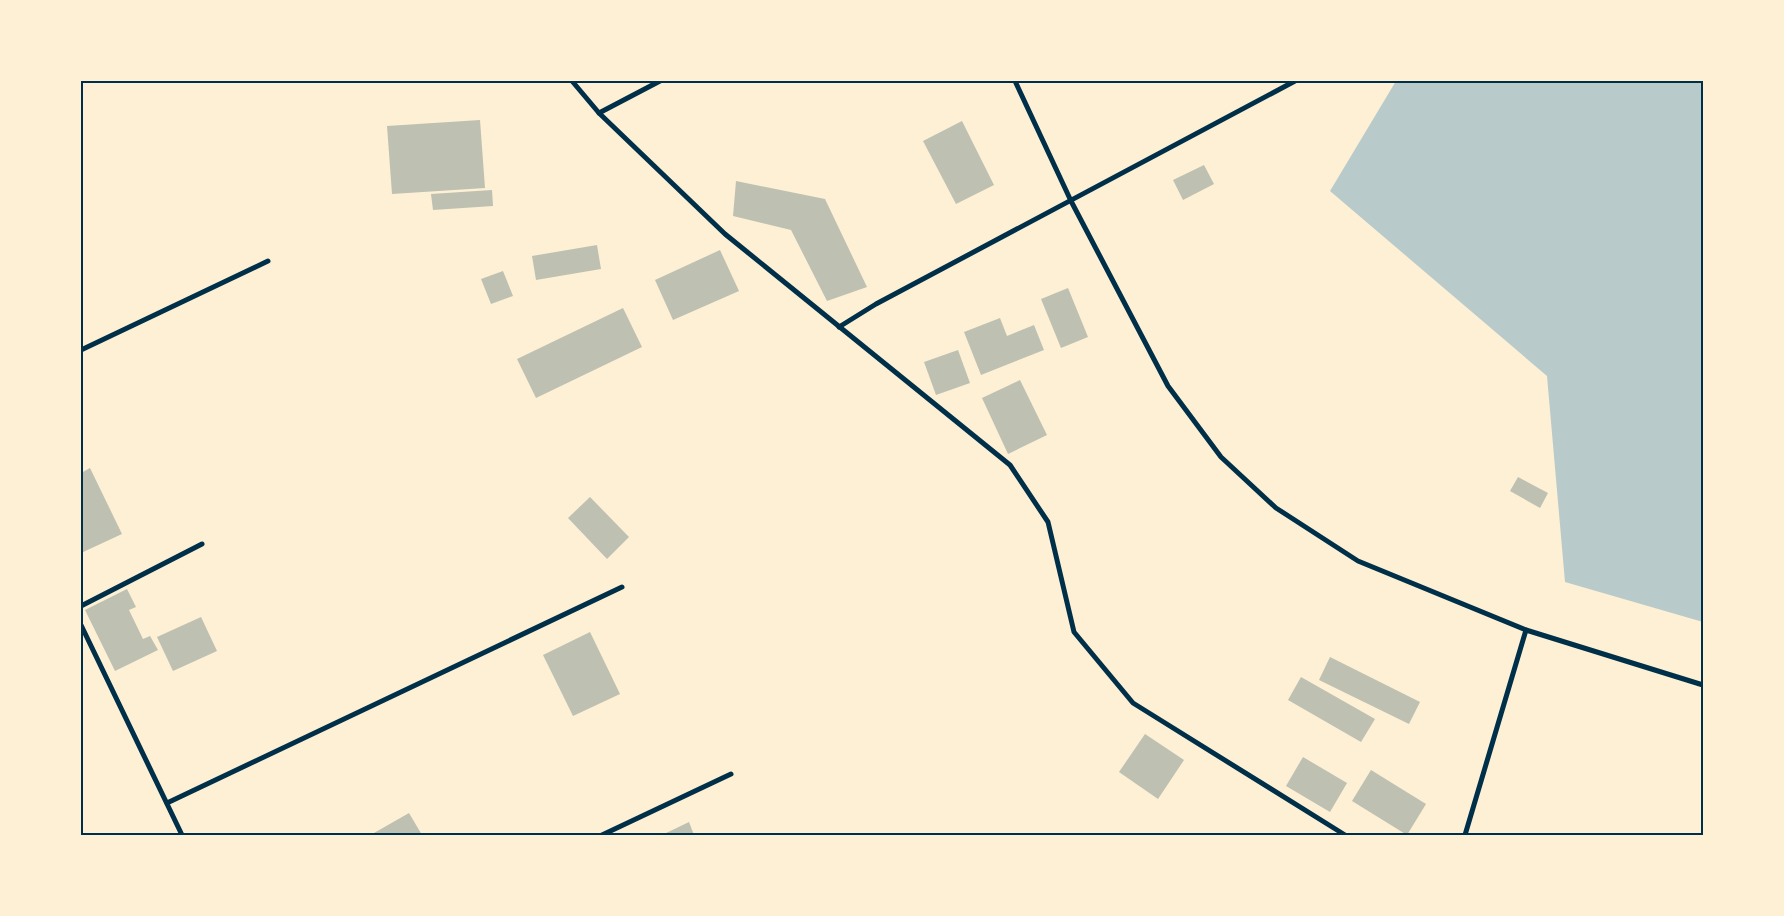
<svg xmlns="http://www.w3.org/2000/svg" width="1784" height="916" font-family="'Fira Sans',sans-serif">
<rect width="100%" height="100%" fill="#fdf0d5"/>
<path fill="#b9caca" d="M1396 81H1703V622L1565 582 1547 376 1330 191Z"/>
<g fill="#bec0b2">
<path d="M480 120 485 188 392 194 387 126Z"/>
<path d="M962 121 994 185 956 204 923 141Z"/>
<path d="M1204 165 1214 184 1183 200 1173 180Z"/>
<path d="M736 181 825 199 867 287 827 301 791 230 733 216Z"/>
<path d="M492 190 493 206 433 210 431 194Z"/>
<path d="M597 245 601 269 536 280 532 256Z"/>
<path d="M720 250 739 291 673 320 655 280Z"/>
<path d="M503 271 513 296 491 304 481 279Z"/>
<path d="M1068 288 1088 337 1061 348 1041 299Z"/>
<path d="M623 308 642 347 536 398 517 359Z"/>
<path d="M1000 318 1007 336 1034 325 1044 350 981 375 964 332Z"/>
<path d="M958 350 970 383 936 395 924 362Z"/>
<path d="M1020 380 1047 435 1008 454 982 398Z"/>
<path d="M90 468 122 534 81 553V473Z"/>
<path d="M1518 477 1548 493 1540 508 1510 491Z"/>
<path d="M590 497 629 537 607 559 568 518Z"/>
<path d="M127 589 136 607 129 610 143 639 150 636 158 650 115 671 85 610Z"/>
<path d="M201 617 217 651 173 671 157 637Z"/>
<path d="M590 632 620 694 573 716 543 655Z"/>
<path d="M1330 657 1420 702 1409 724 1319 680Z"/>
<path d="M1301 677 1375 719 1361 742 1288 700Z"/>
<path d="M1145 734 1184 760 1158 799 1119 772Z"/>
<path d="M1303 757 1347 783 1330 812 1286 786Z"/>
<path d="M1371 770 1426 804 1407 835 1352 801Z"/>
<path d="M409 813 422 835H375L374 833Z"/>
<path d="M689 822 694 835H662Z"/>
</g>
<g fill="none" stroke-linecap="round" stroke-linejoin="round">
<g stroke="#003049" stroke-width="5">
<path d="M572 81 599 113 725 234 1010 465 1048 522 1074 632 1133 703 1345 835"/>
<path d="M1015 81 1071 201 1168 386 1221 457 1276 508 1358 561 1526 630"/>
<path d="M599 113 660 81"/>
<path d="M839 327 876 304 1295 81"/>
<path d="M81 350 268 261"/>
<path d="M81 606 202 544"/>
<path d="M81 625 182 835"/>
<path d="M167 803 622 587"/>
<path d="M602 835 731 774"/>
<path d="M1465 835 1526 630 1703 685"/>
</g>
</g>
<rect width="1784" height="916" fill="none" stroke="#fdf0d5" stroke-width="165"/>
<rect x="82" y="82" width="1620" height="752" fill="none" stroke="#003049" stroke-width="2"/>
</svg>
